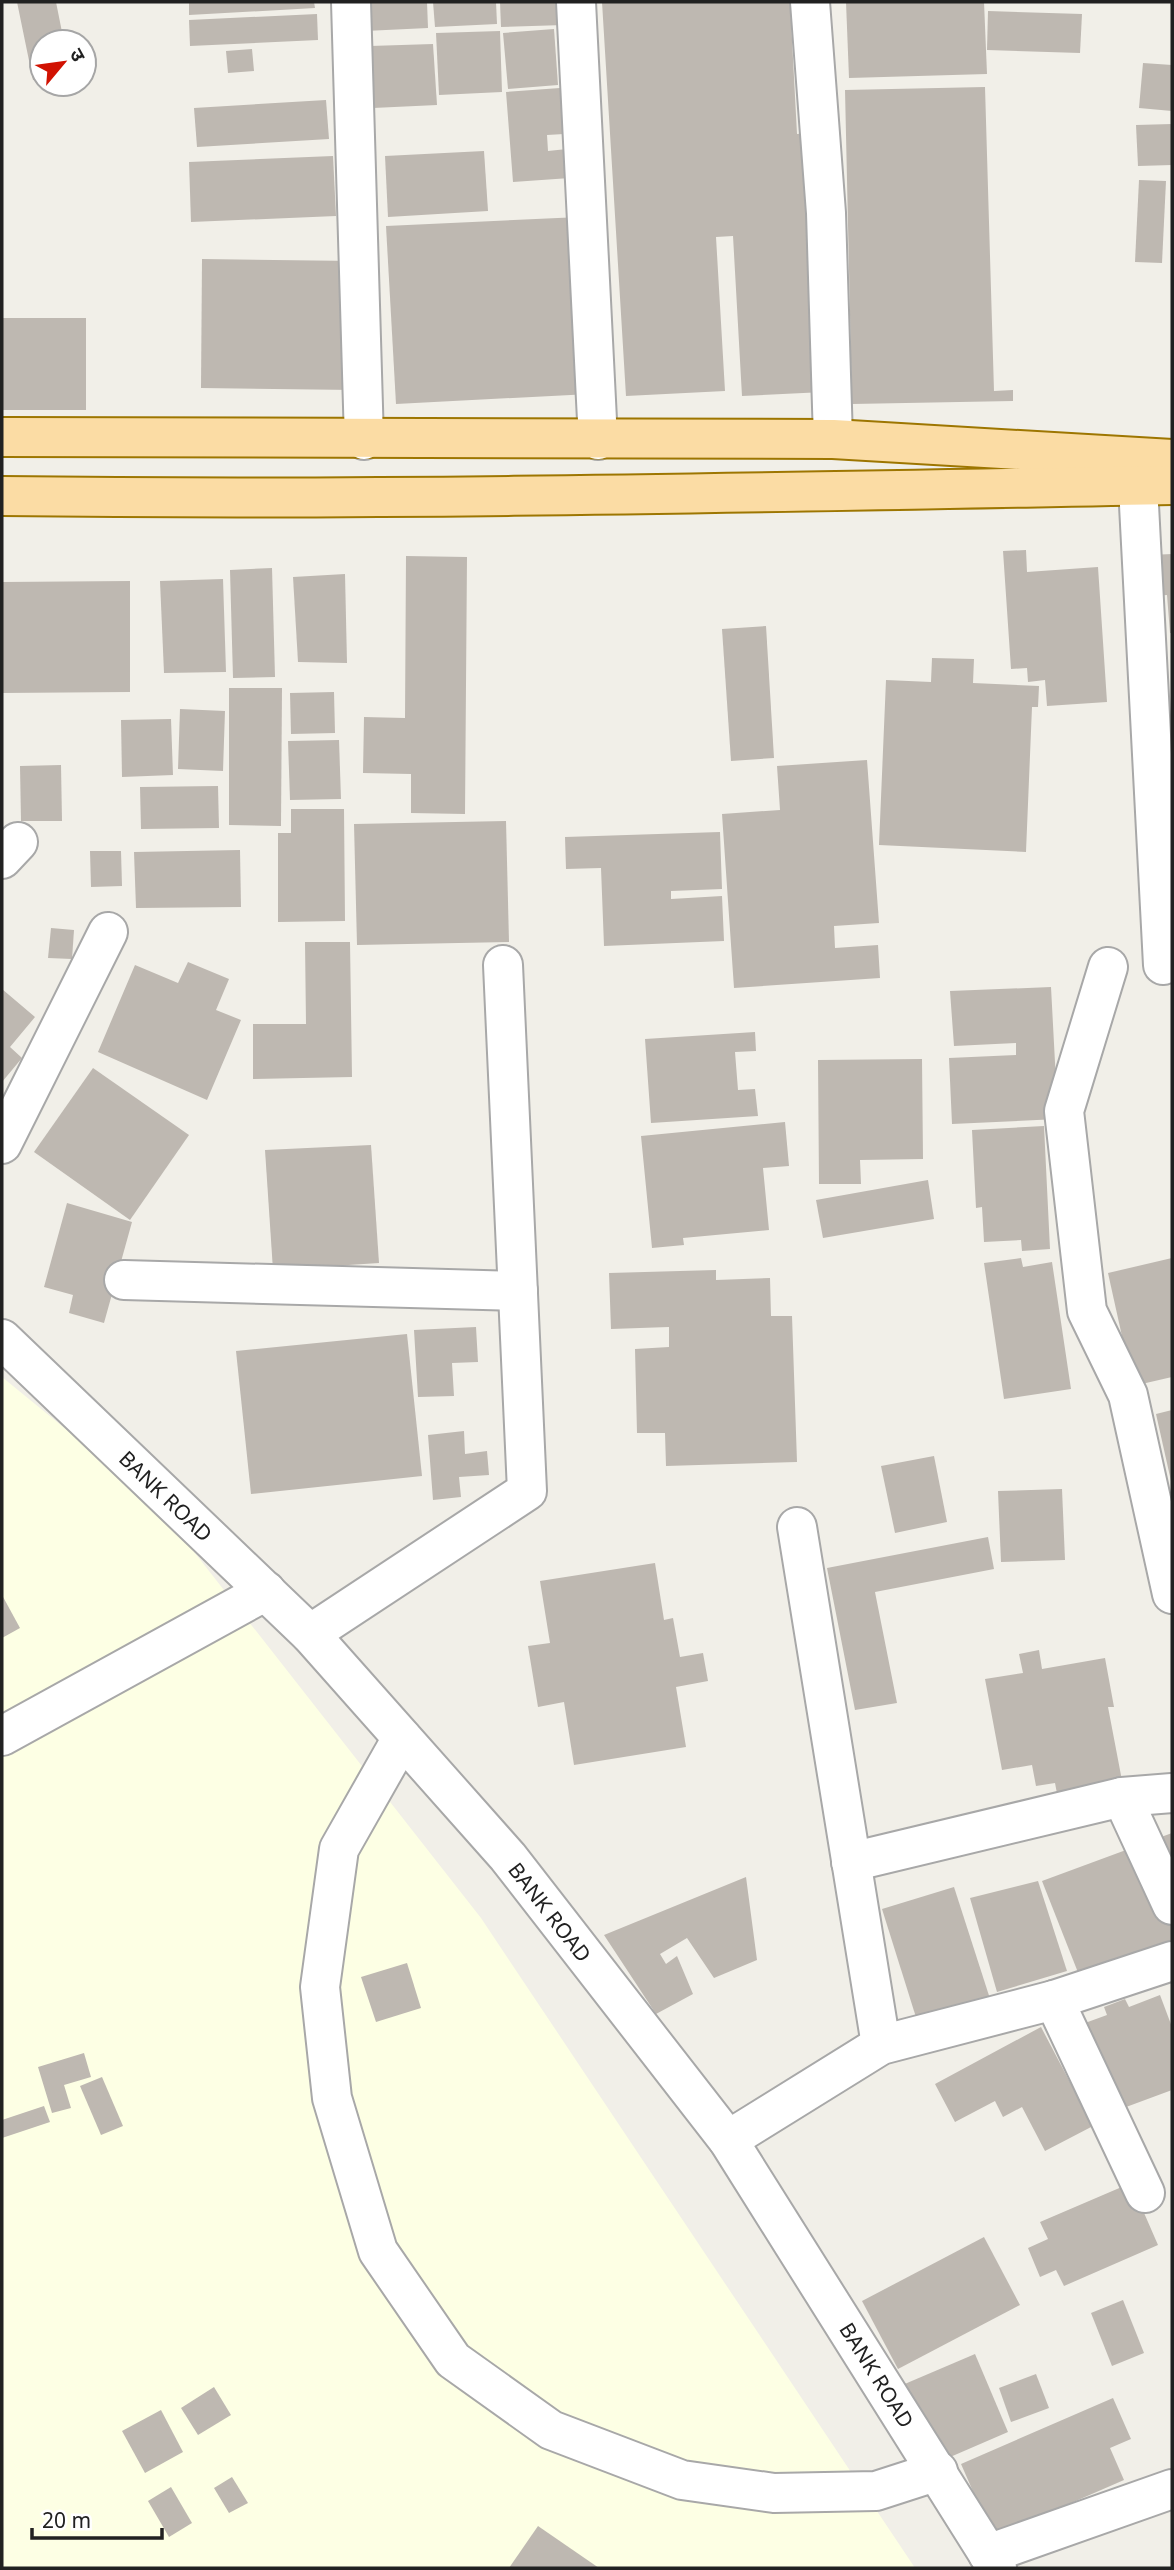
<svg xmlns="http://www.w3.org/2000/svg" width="1174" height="2570" font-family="'Noto Sans','Noto Sans Devanagari',sans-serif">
<rect width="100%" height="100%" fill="#f1efe8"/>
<path fill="#fdffe4" d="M2 1377 155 1502 481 1918 915 2568H2Z"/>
<g fill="#beb8b1">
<path d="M17 2H56L64 42H42V79L33 80Z"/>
<path d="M189 2H314L315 8 189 15Z"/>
<path d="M363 2H427L428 28 365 31Z"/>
<path d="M433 2H496L497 24 435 27Z"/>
<path d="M500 2H563L564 25 501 27Z"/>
<path d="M602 2H790L797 134 809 133 824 392 742 396 733 236 716 237 725 391 626 396Z"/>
<path d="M846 2H984L987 74 849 78Z"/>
<path d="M988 11 1082 14 1080 53 987 50Z"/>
<path d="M317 14 318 40 190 46 189 20Z"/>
<path d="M554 29 558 85 508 89 503 33Z"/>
<path d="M500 31 502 92 439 95 436 33Z"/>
<path d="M433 44 437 105 373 108 370 46Z"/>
<path d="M252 49 254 71 228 73 226 51Z"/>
<path d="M1143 63 1172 65V111L1139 108Z"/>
<path d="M985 87 994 391 1013 390V401L852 404 845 90Z"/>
<path d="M560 88 564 134 547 135 548 151 567 149 570 178 513 182 506 92Z"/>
<path d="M326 100 329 139 197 147 194 108Z"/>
<path d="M1172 124V165L1138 166 1136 125Z"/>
<path d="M484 151 488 211 388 217 385 156Z"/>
<path d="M333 156 336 216 191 222 189 162Z"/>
<path d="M1139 180 1166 181 1162 263 1135 262Z"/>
<path d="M580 217 590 394 396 404 386 226Z"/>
<path d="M202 259 355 261 354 390 201 388Z"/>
<rect x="2" y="318" width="84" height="92"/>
<path d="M1026 550 1027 572 1098 567 1107 702 1047 706 1045 680 1028 682 1027 668 1011 669 1003 551Z"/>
<path d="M1172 554V633H1170L1167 595 1154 596 1150 555Z"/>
<path d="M406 556 467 557 465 814 411 813V774L363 773 364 717 405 718Z"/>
<path d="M272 568 275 677 233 678 230 570Z"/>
<path d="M345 574 347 663 298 662 293 577Z"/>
<path d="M223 579 226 672 164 673 160 581Z"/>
<path d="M130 581V692L2 693V582Z"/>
<path d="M766 626 774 758 731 761 722 629Z"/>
<path d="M932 658 974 659 973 683 1039 686 1038 707H1032L1026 852 879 845 886 680 931 682Z"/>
<path d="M229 688H282L281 826 229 825Z"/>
<path d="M334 692 335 733 291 734 290 693Z"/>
<path d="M180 709 225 711 223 771 178 769Z"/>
<path d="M171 719 173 775 122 777 121 720Z"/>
<path d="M339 740 341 799 290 800 288 741Z"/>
<path d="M867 760 879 923 834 926 835 948 878 945 880 978 734 988 722 814 780 810 777 766Z"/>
<path d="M61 765 62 821H21L20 766Z"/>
<path d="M218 786 219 828 141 829 140 787Z"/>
<path d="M291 809H344L345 921 278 922V833H291Z"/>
<path d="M506 821 509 942 357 945 354 824Z"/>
<path d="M720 832 722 889 671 891V899L722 896 724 941 604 946 601 868 566 869 565 837Z"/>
<path d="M240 850 241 907 136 908 134 852Z"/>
<path d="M90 851H121L122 886 91 887Z"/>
<path d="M51 928 74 930 72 959 48 958Z"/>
<path d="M305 942H350L352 1077 253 1079V1024H306Z"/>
<path d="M188 962 229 979 216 1010 241 1020 207 1100 98 1052 135 965 178 983Z"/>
<path d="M1051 987 1058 1119 952 1124 949 1058 1016 1055V1043L954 1046 950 991Z"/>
<path d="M2 989 35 1017 10 1047 22 1058 2 1082Z"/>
<path d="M755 1032 756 1051 735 1052 738 1090 755 1089 758 1116 651 1123 645 1039Z"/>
<path d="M922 1059 923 1159 860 1160 861 1184H819L818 1060Z"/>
<path d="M93 1068 189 1135 130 1220 34 1152Z"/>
<path d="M785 1122 789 1166 763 1168 769 1230 683 1238 684 1245 652 1248 641 1136Z"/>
<path d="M1044 1126 1050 1249 1022 1251 1021 1240 984 1242 982 1207 976 1208 972 1130Z"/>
<path d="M371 1145 379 1263 273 1270 265 1150Z"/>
<path d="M928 1180 934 1219 823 1238 816 1200Z"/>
<path d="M67 1203 132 1222 104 1323 69 1313 73 1295 44 1287Z"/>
<path d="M1021 1258 1023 1267 1052 1262 1071 1389 1004 1399 984 1263Z"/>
<path d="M1172 1258V1377L1133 1386 1108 1273Z"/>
<path d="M716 1270V1280L770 1278 771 1316H792L797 1462 666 1466 665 1433H637L635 1349 669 1347V1327L611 1329 609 1273Z"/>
<path d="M476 1327 478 1362 452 1363 454 1396 418 1397 414 1330Z"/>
<path d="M407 1334 422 1476 251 1494 236 1351Z"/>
<path d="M1172 1410V1480L1171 1481 1156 1414Z"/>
<path d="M464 1431 465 1454 487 1451 489 1475 459 1477 461 1497 433 1500 428 1435Z"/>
<path d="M934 1456 947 1522 895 1533 881 1466Z"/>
<path d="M1062 1489 1065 1560 1001 1562 998 1491Z"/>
<path d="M988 1537 994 1569 875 1592 897 1703 855 1710 827 1568Z"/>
<path d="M655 1563 664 1620 673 1618 680 1657 703 1653 708 1681 676 1687 686 1747 574 1765 564 1702 538 1707 528 1646 550 1643 540 1581Z"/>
<path d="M2 1595 20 1628 2 1638Z"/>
<path d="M1039 1650 1042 1669 1105 1658 1114 1707H1108L1124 1791 1059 1804 1055 1783 1036 1786 1032 1765 1002 1770 985 1679 1023 1673 1019 1654Z"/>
<path d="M1172 1833V1940L1079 1975 1042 1881Z"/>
<path d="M746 1877 757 1960 714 1978 687 1938 660 1954 666 1964 677 1956 693 1994 656 2014 604 1935Z"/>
<path d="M1038 1881 1067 1971 997 1992 970 1898Z"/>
<path d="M954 1887 993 2008 920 2030 882 1909Z"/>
<path d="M407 1963 421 2008 376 2022 361 1977Z"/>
<path d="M1160 1995 1172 2027V2090L1118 2110 1085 2023 1107 2015 1104 2007 1125 1999 1129 2007Z"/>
<path d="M1041 2027 1093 2126 1045 2151 1022 2107 1003 2117 995 2101 955 2122 935 2084Z"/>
<path d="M84 2053 91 2077 64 2085 71 2108 52 2113 38 2067Z"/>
<path d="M102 2077 123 2126 101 2135 80 2086Z"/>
<path d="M44 2106 50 2122 2 2138V2120Z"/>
<path d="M1131 2183 1158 2245 1064 2286 1056 2270 1040 2277 1028 2248 1048 2239 1040 2222Z"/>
<path d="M984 2237 1020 2305 898 2369 862 2301Z"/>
<path d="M1123 2300 1144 2353 1112 2366 1091 2313Z"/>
<path d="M975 2354 1008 2432 934 2464 900 2386Z"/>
<path d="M1036 2374 1049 2408 1011 2422 999 2388Z"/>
<path d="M214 2387 231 2415 198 2435 181 2408Z"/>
<path d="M1113 2398 1131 2439 1110 2448 1124 2480 993 2537 961 2464Z"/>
<path d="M161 2410 183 2452 145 2473 122 2431Z"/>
<path d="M232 2477 248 2503 229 2513 214 2488Z"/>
<path d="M171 2487 192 2523 169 2537 148 2501Z"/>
<path d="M538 2526 599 2568H509Z"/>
</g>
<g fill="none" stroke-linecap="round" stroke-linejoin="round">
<g stroke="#a8a8a8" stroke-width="42">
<g id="minor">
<path d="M351 2 364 440"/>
<path d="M576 2 598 440"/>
<path d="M810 2 826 213 833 439"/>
<path d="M1138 486 1163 965"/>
<path d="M2 859 18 842"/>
<path d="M1108 967 1064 1111 1087 1311 1128 1395 1172 1594"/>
<path d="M2 1144 108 932"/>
<path d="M124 1280 518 1291"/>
<path d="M2 1339 310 1634 508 1857 728 2140 997 2568"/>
<path d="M797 1527 881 2045"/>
<path d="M310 1634 527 1491 503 965"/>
<path d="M2 1736 266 1591"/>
<path d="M402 1738 339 1849 320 1987 332 2098 378 2251 453 2360 551 2430 682 2480 774 2493 876 2491 938 2471"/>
<path d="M1122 1797 1172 1905"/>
<path d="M851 1862 1122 1797 1172 1793"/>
<path d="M1054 2000 1145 2193"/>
<path d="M728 2140 881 2045 1054 2000 1172 1961"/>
<path d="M988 2554 1172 2489"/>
</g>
</g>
<g stroke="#9d7601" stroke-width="42">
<g id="major">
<path d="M2 437 833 439 1172 459"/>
<path d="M2 496C392 501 782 492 1172 485"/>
</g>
</g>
<use href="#minor" stroke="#fff" stroke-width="38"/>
<use href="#major" stroke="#fbdca4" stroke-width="38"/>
</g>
<g text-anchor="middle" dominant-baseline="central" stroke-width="5" stroke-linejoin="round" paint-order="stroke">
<g font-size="21" fill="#212121" stroke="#fff">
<text transform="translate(166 1496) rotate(44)">BANK ROAD</text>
<text transform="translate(550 1912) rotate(52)">BANK ROAD</text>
<text transform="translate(877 2375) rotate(58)">BANK ROAD</text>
</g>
</g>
<rect width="1174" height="2570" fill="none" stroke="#212121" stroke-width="7"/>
<g transform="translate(63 63) rotate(61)"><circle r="33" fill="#ffffff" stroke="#a6a6a6" stroke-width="2"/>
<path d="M0-5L12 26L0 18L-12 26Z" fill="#d11202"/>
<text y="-10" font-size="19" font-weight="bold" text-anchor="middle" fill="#212121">उ</text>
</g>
<path d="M32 2528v10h130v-10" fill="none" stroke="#212121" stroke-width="3.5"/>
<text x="42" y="2528" font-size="21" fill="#212121" stroke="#ffffff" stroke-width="5" paint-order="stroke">20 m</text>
</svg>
